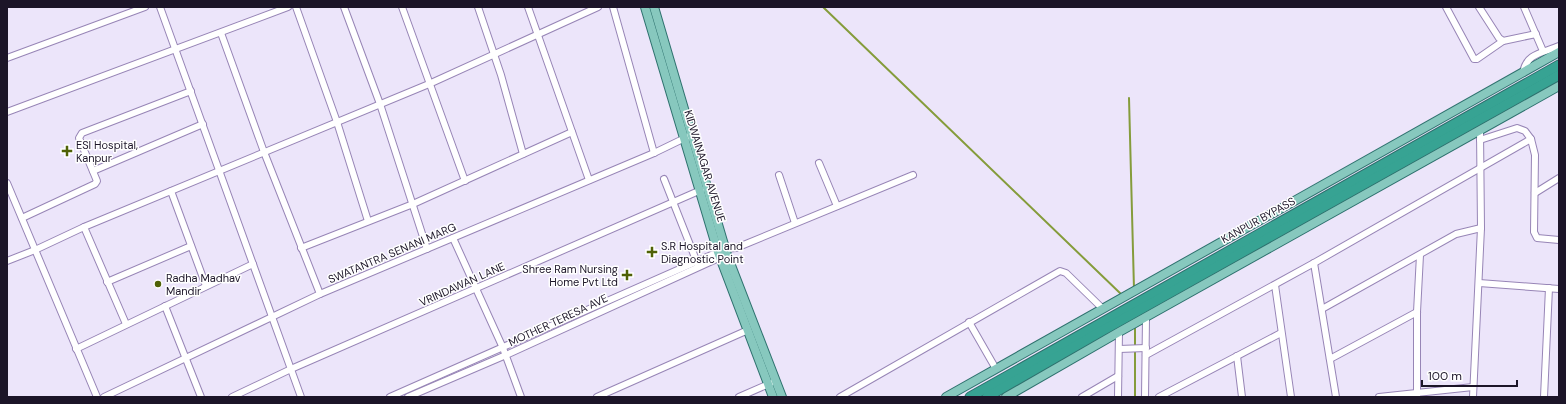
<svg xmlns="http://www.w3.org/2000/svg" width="1566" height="404" font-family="'DM Sans',sans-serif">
<rect width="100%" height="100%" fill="#ece5fa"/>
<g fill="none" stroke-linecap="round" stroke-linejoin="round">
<g stroke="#859c3b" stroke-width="2">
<path d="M823 7 1122 295"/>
<path d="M1129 98 1134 289"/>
<path d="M1135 325V397"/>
</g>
<g stroke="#9785b6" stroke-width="8">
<g id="minor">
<path d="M160 7 301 397"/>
<path d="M296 7 337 122 368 221"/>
<path d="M344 7 380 104 427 249"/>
<path d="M402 7 465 181"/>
<path d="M478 7 501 75 523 154"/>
<path d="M528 7 589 180"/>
<path d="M613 7 654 153"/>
<path d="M1446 7 1474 59H1477L1503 41"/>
<path d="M1479 7 1499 38 1503 41 1536 34"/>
<path d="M1524 7 1543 51"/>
<path d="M221 33 264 152 320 294"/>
<path d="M7 58 145 7"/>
<path d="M1523 73C1526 53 1543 53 1559 46"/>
<path d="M7 112 288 7"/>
<path d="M1480 140 1517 128 1525 131 1531 139 1535 155 1534 232 1537 238 1559 240"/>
<path d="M819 163 837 206"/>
<path d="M93 171 203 124"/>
<path d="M779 175 795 223"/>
<path d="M664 179 698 265"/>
<path d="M7 183 97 397"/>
<path d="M171 191 206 286"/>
<path d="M1535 193 1559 178"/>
<path d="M22 218 95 184 97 181 79 138 82 133 191 91"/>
<path d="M84 227 126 324"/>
<path d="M453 238 503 348 521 397"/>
<path d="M301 248 413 204 572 132"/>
<path d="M7 261 35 250 84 227 429 84 598 7"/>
<path d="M1314 263 1336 397"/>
<path d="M107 282 191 246"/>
<path d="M1479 283 1559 289"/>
<path d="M1275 285 1291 397"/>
<path d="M165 306 201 397"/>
<path d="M1322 309 1456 234 1481 228"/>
<path d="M969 322 996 369"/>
<path d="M76 349 253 264"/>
<path d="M1119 349 1146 348"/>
<path d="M1146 355 1314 263 1531 139"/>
<path d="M1237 356 1242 397"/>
<path d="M1330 359 1417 312"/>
<path d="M104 397 320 294 654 153 687 137"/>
<path d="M232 397 291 369 701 190"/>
<path d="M390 397 725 249 736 248 913 175"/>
<path d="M408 397 506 355 723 256"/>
<path d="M597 397 748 330"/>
<path d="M739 397 771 383"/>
<path d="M840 397 1060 271 1066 273 1103 309"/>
<path d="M1082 397 1118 376"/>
<path d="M1118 397 1119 332"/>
<path d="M1145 397 1146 318"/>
<path d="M1159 397 1281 333"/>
<path d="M1379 397 1473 387"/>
<path d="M1417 397V312L1420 255"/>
<path d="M1473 397 1481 228 1480 131"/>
<path d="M1544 397 1549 288"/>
</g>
</g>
<g stroke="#2e716e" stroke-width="10">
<g id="major">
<path d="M645 7 718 252 773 397"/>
<path d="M654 7 727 255 782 397"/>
<path d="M946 397 1559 52"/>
<path d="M1006 397 1119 332 1559 86"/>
</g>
</g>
<g stroke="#2e716e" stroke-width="11">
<g id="highway">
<path d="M970 397 1559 65"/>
<path d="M987 397 1100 332 1559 75"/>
</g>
</g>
<use href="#minor" stroke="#fff" stroke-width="6"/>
<use href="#major" stroke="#87c8be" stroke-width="8"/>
<use href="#highway" stroke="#37a393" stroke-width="9"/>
</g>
<g fill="#4f6106" stroke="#fff" stroke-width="1.5">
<path d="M65 145h4v4h4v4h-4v4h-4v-4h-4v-4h4z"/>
<path d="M650 246h4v4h4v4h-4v4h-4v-4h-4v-4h4z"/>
<path d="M625 269h4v4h4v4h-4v4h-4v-4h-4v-4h4z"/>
<circle cx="158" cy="284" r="4"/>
</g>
<g text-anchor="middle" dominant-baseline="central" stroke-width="3" stroke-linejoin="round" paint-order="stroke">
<g font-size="11" fill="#1c1528" stroke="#fff" text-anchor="start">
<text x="76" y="145">ESI Hospital,<tspan x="76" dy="13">Kanpur</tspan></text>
<text x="661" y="246">S.R Hospital and<tspan x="661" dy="13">Diagnostic Point</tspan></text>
<text x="618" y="269" text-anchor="end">Shree Ram Nursing<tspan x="618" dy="13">Home Pvt Ltd</tspan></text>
<text x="166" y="278">Radha Madhav<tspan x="166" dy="13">Mandir</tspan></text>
</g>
<g font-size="11" fill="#1c1528" stroke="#fff">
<text transform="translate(705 166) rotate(73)">KIDWAINAGAR AVENUE</text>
<text transform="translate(1258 220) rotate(-29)">KANPUR BYPASS</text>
<text transform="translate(392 253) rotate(-23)">SWATANTRA SENANI MARG</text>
<text transform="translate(462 284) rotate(-24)">VRINDAWAN LANE</text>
<text transform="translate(558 320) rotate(-25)">MOTHER TERESA AVE</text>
</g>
</g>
<rect width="1566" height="404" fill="none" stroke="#1c1528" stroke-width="16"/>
<path d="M1422 380v6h95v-6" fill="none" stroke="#1c1528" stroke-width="2"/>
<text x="1428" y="380" font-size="12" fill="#1c1528" stroke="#ffffff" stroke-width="3" paint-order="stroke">100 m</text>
</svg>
